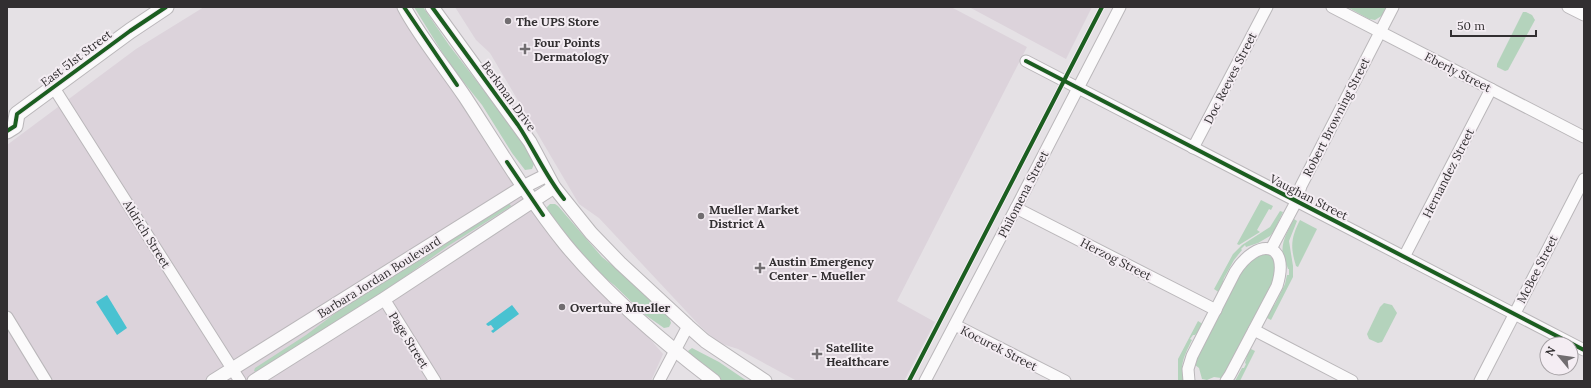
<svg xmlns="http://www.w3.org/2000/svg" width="1591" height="388" font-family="Lora,serif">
<rect width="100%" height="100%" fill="#e5e1e5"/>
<g fill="#dcd3db">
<path d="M204 7H404L487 133 614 297 663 354 651 381H7V145L136 49Z"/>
<path d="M455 7H951L1027 47 897 301 935 322 904 381H797L738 349 719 343 701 327 599 218 579 204 490 53 476 40Z"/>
<path d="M969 7H1092L1066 59Z"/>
</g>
<g fill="#b4d3bc">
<path d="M414 7H423L449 45 518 135 533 161 534 164 532 169 525 170 512 153 482 105 450 65Z"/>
<path d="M1347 7H1386L1383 15 1375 20 1369 19Z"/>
<path d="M1523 12H1526L1532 15 1535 20 1508 70 1505 71 1497 67V64Z"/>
<path d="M1261 200 1273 206 1271 210 1269 209 1257 230 1260 232 1239 245 1237 244Z"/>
<path d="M509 203 511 206 510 207 448 246 389 288 257 372 254 371 255 368 306 335 345 306Z"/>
<path d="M550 204H555L558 206 602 257 629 279 669 317 671 323 669 327 664 328 644 314 614 285 591 267 547 211V207Z"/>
<path d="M1280 211 1283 212 1274 231 1270 236 1258 243 1246 247 1245 245 1241 249 1242 250 1234 260 1224 278 1220 293 1214 289 1233 254 1242 245 1270 227Z"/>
<path d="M1294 219 1297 221 1289 241 1293 266V277L1271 320 1265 317 1275 304 1285 284 1287 275H1289V269H1288C1287 265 1285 263 1284 260 1279 245 1287 232 1294 219Z"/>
<path d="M1300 220 1317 229 1298 267 1296 266C1290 246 1291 238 1300 220Z"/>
<path d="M1266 253C1275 258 1275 264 1275 274L1271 271 1275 274 1273 283 1226 373 1221 378 1214 377 1207 380 1202 379 1199 368 1195 365 1197 358 1240 272 1249 260Z"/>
<path d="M1384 303 1392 305 1397 313 1382 342 1378 343 1369 339 1367 334 1380 307Z"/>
<path d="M1198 321 1204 325 1195 335H1193L1190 339 1192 340C1185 354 1178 367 1185 381H1178V359Z"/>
<path d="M692 348 719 362 747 381H721L691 356 688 351Z"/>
<path d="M1249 348 1255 351 1240 381H1235L1242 368H1244L1246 364 1245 363Z"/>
</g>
<g fill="#49c2d1">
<path d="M107 295 127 328 117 335 96 302Z"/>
<path d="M512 305 519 314 493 333 491 331 494 329 491 325 488 326 486 324Z"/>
</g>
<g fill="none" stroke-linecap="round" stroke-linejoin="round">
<g stroke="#bab7ba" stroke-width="13">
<g id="minor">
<path d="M1332 7 1584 137"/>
<path d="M1568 7 1584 15"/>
<path d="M1026 61 1584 350"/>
<path d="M54 88 240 381"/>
<path d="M1193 148 1267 7"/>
<path d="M1016 208 1216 310"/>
<path d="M1271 249 1296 202 1301 186 1393 7"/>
<path d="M1404 257 1491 89"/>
<path d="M384 299 435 381"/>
<path d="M7 317 46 381"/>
<path d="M955 325 1065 381"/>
<path d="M1254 330 1352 381"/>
<path d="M659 381 688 326"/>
<path d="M925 381 1016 208 1120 7"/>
<path d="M1189 381 1188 369 1192 356 1235 272C1257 237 1291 241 1277 286L1230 375 1226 381"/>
<path d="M1480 381 1584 179"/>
</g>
</g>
<g stroke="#bab7ba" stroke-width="15">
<g id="tertiary">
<path d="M404 7C421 39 445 67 465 97 497 146 528 198 565 244 608 296 660 340 714 381"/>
<path d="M432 7 530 142 554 187 591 233 620 263 688 326 705 341 765 381"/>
<path d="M213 381 523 187 547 175"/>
<path d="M254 381 384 299 554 187"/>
</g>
</g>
<g stroke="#bab7ba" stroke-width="17">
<path id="secondary" d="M7 131 15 126 17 114 130 31 166 7"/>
</g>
<use href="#minor" stroke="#fbfafb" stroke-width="11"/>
<use href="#tertiary" stroke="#fbfafb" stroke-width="13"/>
<use href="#secondary" stroke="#fbfafb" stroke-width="15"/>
<g stroke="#f4edf3" stroke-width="6">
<g id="cycleway">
<path d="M404 7 457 85"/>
<path d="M432 7 518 125C534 149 546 177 564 199"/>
<path d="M1026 61 1584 350"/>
<path d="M7 131 15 126 17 114 130 31 166 7"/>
<path d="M507 162 543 215"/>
<path d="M909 381 1102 7"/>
</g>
</g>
<use href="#cycleway" stroke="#1b5e20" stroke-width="4"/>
</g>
<g fill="#716d70" stroke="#f4edf3" stroke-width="1.5">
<circle cx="508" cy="21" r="4"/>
<path d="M523 43h4v4h4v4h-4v4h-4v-4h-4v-4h4z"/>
<circle cx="701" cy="216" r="4"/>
<path d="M758 262h4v4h4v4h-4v4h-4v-4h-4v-4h4z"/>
<circle cx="562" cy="307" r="4"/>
<path d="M815 348h4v4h4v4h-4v4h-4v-4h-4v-4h4z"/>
</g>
<g text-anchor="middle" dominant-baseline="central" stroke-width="4" stroke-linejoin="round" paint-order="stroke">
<g font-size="12" font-weight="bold" fill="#322f31" stroke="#f4edf3" text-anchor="start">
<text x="516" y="21">The UPS Store</text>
<text x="534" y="42">Four Points<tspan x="534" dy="14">Dermatology</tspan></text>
<text x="709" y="209">Mueller Market<tspan x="709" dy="14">District A</tspan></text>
<text x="769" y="261">Austin Emergency<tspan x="769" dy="14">Center - Mueller</tspan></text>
<text x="570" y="307">Overture Mueller</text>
<text x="826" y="347">Satellite<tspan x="826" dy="14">Healthcare</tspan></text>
</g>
<g font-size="12" fill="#322f31" stroke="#f4edf3">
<text transform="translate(76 58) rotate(-37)">East 51st Street</text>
<text transform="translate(1458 72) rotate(27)">Eberly Street</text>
<text transform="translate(1230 78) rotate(-63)">Doc Reeves Street</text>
<text transform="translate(509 96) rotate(54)">Berkman Drive</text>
<text transform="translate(1336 117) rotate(-63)">Robert Browning Street</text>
<text transform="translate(1448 173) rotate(-63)">Hernandez Street</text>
<text transform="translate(1023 194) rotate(-63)">Philomena Street</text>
<text transform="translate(1309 197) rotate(27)">Vaughan Street</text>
<text transform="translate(147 234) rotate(58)">Aldrich Street</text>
<text transform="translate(1116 259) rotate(27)">Herzog Street</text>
<text transform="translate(1537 269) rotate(-63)">McBee Street</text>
<text transform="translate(379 277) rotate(-32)">Barbara Jordan Boulevard</text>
<text transform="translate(409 340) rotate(58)">Page Street</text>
<text transform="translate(999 348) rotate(27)">Kocurek Street</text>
</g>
</g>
<rect width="1591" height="388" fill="none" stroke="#322f31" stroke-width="16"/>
<g transform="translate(1559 356) rotate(299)"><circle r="19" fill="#f4edf3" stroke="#a6a1a5"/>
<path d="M0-3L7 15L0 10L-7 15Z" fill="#716d70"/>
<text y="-6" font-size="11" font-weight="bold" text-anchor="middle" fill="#322f31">N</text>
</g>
<path d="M1451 30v6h85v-6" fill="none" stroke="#322f31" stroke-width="2"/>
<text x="1457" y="30" font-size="12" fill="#322f31" stroke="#f4edf3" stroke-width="3" paint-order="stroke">50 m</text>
</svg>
